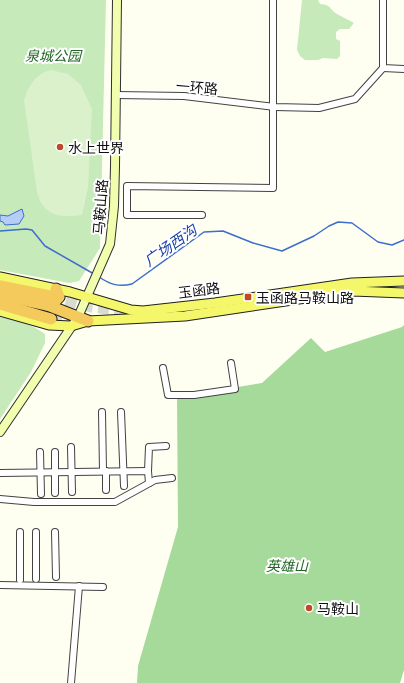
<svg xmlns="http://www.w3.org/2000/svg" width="404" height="683" font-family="'PT Serif','Noto Sans SC',serif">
<rect width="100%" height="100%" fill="#fefff1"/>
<g fill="#c6eaba">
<path d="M0 0H106L100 248 79 281 69 283 0 270Z"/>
<path d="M302 0H318L320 4C332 5 329 9 337 14 342 17 349 20 354 23L349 29H340L336 32V39L340 41V56L337 59 323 58 318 60H305L300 56 297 50Z"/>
<path d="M0 314 34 327 45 334V343L31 372 0 419Z"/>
</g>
<path fill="#a5da9a" d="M404 325V670L400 683H137L138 666 178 527 177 397 262 383 311 338 325 352 402 327Z"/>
<path fill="#daf1cc" d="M51 70 68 74 81 85 92 109 88 188 82 215C65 217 49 218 40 201 39 198 38 195 37 192L24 100C28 86 36 73 51 70Z"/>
<path fill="#b6cdf6" stroke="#3d6dcd" d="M22 209 24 216 19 224 5 225 3 222 0 221V215L8 216Z"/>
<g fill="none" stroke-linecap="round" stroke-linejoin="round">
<g stroke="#3d6dcd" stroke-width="1.5">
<path d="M0 231 26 229 32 230 45 246 94 274"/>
<path d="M99 277C111 285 119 287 132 284L204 232 223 231 253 243 282 251 314 236 329 226 338 222 352 223 378 242 392 245 404 240"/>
</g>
<g stroke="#dadbcf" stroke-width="11" stroke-dasharray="11 5.5" stroke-linecap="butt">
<path d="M369 286 404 287"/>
<path d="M50 296 91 307 127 311"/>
<path d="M51 319 84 320"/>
</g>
<g stroke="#424242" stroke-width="8">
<g id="street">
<path d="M383 0V68L404 69"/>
<path d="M116 95 184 96 275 107 319 108 355 99 383 68"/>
<path d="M202 215H127V186L273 188V0"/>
<path d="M163 368 168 395H194L235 389 231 363"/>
<path d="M102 412 103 471"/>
<path d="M121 412 124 486"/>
<path d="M71 447 72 492"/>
<path d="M40 452 41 494"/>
<path d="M55 452V493"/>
<path d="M148 471 149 447 166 446"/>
<path d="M0 473 148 471 149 483"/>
<path d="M106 490V471"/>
<path d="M0 499 34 502H115L155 480 172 478"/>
<path d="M20 532V580"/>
<path d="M36 532V579"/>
<path d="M55 532 56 577"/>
<path d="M0 585 103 587"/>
<path d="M71 683 79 586"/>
</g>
</g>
<g stroke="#313131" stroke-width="10">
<path id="secondary" d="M0 432 78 317 110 244 114 206 115 166 117 0"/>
</g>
<g stroke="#202020" stroke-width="11">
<g id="primary">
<path d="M0 277 70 292 131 310 143 311 215 303 352 283 404 281"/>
<path d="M0 311 49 325 71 326 88 321 185 316 353 291 404 293"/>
</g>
</g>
<g stroke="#202020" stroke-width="13">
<g id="highway">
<path d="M0 286 50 296"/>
<path d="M0 295 47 305 88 321"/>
<path d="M0 304 51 319"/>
<path d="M47 305 52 304 59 297 56 289"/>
</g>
</g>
<use href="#street" stroke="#fff" stroke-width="6"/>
<use href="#secondary" stroke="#f1fead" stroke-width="8"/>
<use href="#primary" stroke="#f3f769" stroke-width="9"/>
<use href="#highway" stroke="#f3ca5b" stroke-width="11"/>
</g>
<g fill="#bf4927" stroke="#fff" stroke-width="1.5">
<circle cx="60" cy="147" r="4"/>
<rect x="244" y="293" width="8" height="8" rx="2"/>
<circle cx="309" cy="608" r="4"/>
</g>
<g text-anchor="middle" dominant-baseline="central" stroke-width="4" stroke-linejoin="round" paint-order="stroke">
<g font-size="14" font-style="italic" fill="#1f6723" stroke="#fff">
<text x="53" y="55">泉城公园</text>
<text x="287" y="565">英雄山</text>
</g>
<g font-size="14" fill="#0f0f0f" stroke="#fff">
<text transform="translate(197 87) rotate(5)">一环路</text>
<text transform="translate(100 207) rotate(-86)">马鞍山路</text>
<text transform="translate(199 290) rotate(-7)">玉函路</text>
</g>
<g font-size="14" fill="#0f0f0f" stroke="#fff" text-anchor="start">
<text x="68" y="147">水上世界</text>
<text x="256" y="297">玉函路马鞍山路</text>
<text x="317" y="608">马鞍山</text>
</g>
<g font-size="15" font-style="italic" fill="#1840a1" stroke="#fff">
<text transform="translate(170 245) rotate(-35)">广场西沟</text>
</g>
</g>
</svg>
